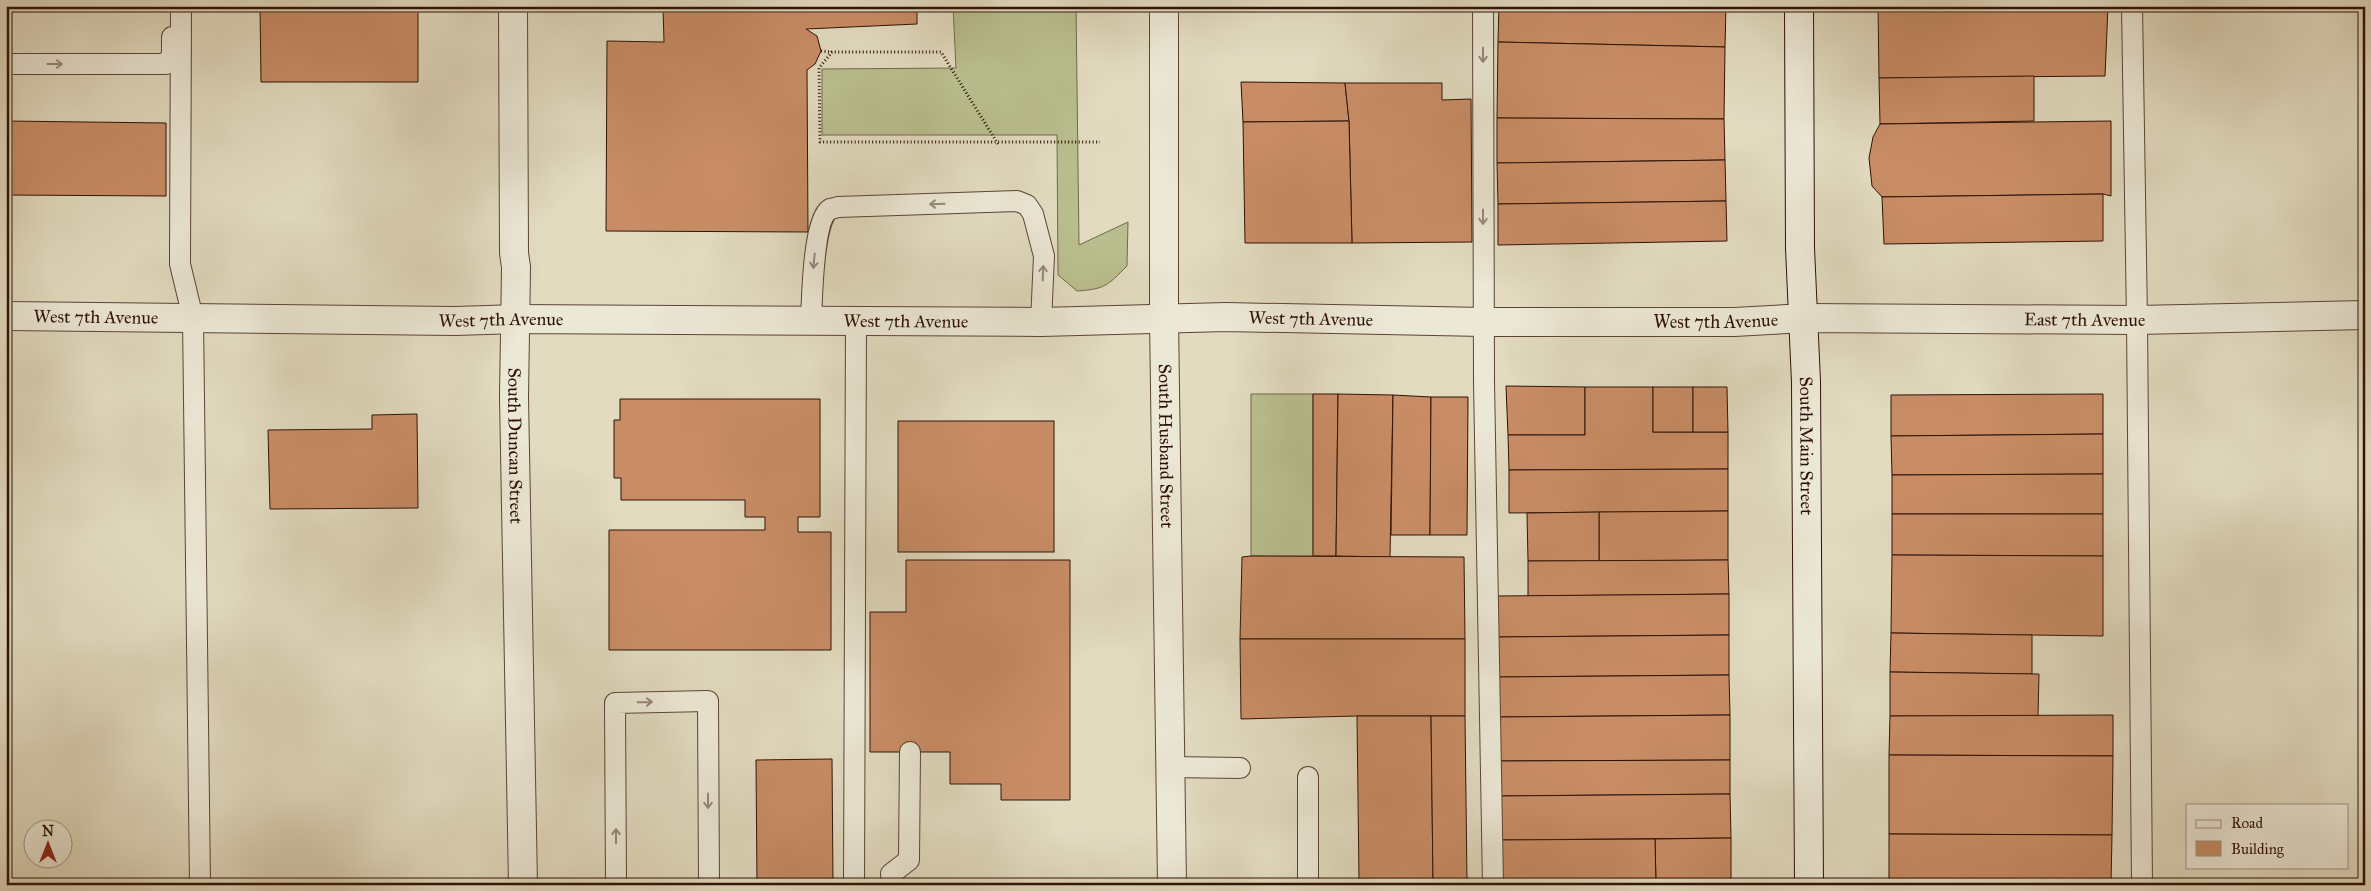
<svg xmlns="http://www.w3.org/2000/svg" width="2371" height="891" font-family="'IM FELL Great Primer',serif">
<rect width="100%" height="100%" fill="#e2dbc0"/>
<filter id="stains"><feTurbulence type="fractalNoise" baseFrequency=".004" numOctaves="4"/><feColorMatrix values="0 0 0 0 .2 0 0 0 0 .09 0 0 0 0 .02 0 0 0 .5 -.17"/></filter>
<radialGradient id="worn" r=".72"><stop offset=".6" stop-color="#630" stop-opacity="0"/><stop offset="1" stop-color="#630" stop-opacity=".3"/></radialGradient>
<g fill="#b9be8e" stroke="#74684a">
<path d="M953 6H1076L1079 245 1128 222 1127 266C1107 286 1105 289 1077 291L1058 275 1057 135H822V69L956 68Z"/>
<rect x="1251" y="394" width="62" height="162"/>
</g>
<g fill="#c98d66" stroke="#2f1207">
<path d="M260 6H418V82H261Z"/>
<path d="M663 6H922L917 7V24L806 29 817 36 821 51 815 64 807 70 808 232 606 231 607 41 664 42Z"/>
<path d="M1499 6H1726L1725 47 1498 42Z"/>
<path d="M1878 6H2108L2105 76 1879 78Z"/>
<path d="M1498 42 1725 47 1724 119 1497 118Z"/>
<path d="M2034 76V121L1880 124 1879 78Z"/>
<path d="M1241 82 1345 83 1349 121 1243 122Z"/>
<path d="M1345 83H1442V100L1471 99 1472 242 1352 243 1349 121Z"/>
<path d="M1497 118 1724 119 1725 160 1497 163Z"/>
<path d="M6 121 166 123V196L6 195Z"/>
<path d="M1349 121 1352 243H1245L1243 122Z"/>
<path d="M2111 121V196L2103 194 1882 197 1872 186 1869 158 1873 137 1880 124Z"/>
<path d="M1725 160 1726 201 1498 204 1497 163Z"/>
<path d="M2103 194V241L1884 244 1882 197Z"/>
<path d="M1726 201 1727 241 1498 245V204Z"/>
<path d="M1506 386 1585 387V435H1508Z"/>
<path d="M1585 387H1653V432H1728V469L1509 470 1508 435H1585Z"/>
<rect x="1653" y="387" width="40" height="45"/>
<path d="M1693 387H1727L1728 432H1693Z"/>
<path d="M1313 394H1338L1336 556H1313Z"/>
<path d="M1338 394 1393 395 1390 557 1336 556Z"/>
<path d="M2103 394V434L1891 436V395Z"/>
<path d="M1393 395 1431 397 1430 535H1391Z"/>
<path d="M1431 397H1468L1467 535H1430Z"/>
<path d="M620 399H820V517H798V532H831V650H609V530H765V517H745V500H621V478H614V420H620Z"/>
<path d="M417 414 418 508 270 509 268 430 372 429V415Z"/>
<rect x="898" y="421" width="156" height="131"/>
<path d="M2103 434V474L1892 475 1891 436Z"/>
<path d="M1728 469V511L1509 513V470Z"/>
<path d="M2103 474V514H1892V475Z"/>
<path d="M1728 511V560L1599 561V512Z"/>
<path d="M1599 512V561H1528L1527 513Z"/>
<path d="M1892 514H2103V556L1892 555Z"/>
<path d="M1892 555 2103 556V636L1891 633Z"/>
<path d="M1251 556 1464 557 1465 639H1240L1242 557Z"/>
<path d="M906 560H1070V800H1001V784H950V752H870V612H906Z"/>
<path d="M1728 560 1729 594 1528 596V561Z"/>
<path d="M1729 594V635L1498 637 1497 596Z"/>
<path d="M1891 633 2032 635V674L1890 672Z"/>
<path d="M1729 635V675L1498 677V637Z"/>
<path d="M1240 639H1465V716H1357L1241 719Z"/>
<path d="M1890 672 2039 674 2038 716H1890Z"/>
<path d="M1729 675 1730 715 1498 717V677Z"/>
<path d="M1730 715V760L1499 761 1498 717Z"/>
<path d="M2113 715V756L1889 755 1890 716Z"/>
<path d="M1357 716H1431L1433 881 1359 879Z"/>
<path d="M1431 716H1465L1467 881H1433Z"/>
<path d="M1889 755 2113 756 2112 835 1889 834Z"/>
<path d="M832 759 833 885H757L756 760Z"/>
<path d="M1730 760V794L1499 796V761Z"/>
<path d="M1730 794 1731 838 1499 840V796Z"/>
<path d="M1889 834 2112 835 2111 883 1889 881Z"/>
<path d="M1731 838V885H1656L1655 839Z"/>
<path d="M1655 839 1656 885H1500L1499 840Z"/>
</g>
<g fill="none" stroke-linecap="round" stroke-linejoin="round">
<g stroke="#5c4435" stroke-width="22">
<g id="service">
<path d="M181 6 180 264 193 318 200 885"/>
<path d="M1483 6 1484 382 1493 885"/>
<path d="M2132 6 2137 320 2142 885"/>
<path d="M6 64H166L172 55V37"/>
<path d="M811 321C812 300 813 219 830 209 833 208 836 208 838 207L1017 201 1027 205 1033 214 1044 256 1041 322"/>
<path d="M1169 767 1240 768"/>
<path d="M616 885 615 703 708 701 709 885"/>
<path d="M854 885 856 321"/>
<path d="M892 885 891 874 909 860 910 752"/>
<path d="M1308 885V777"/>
</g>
</g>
<g stroke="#5c4435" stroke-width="30">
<g id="minor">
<path id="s1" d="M513 6 514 253 516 267 514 397 523 885"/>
<path id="s2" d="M1164 6V318L1172 885"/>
<path id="s3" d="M6 316 455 321 514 319 1041 322 1226 317 1484 322H1734L1805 318 2137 320 2365 315"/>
</g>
</g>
<g stroke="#2f1207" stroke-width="30">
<g id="secondary">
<path id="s4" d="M1799 6 1800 248 1806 382 1809 885"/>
</g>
</g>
<g stroke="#2f1207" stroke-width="3" stroke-dasharray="1 2.5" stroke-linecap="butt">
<path d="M821 51 832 52"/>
<path d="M998 144 941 52H832L819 68 820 142H1100"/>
</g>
<use href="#service" stroke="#ece8d6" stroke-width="20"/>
<use href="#minor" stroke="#ece8d6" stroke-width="28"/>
<use href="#secondary" stroke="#ece8d6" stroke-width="28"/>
</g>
<defs><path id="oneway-shaft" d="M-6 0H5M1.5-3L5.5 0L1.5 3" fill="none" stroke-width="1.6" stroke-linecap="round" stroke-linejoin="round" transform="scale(1.25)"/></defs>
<g stroke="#978879">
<use href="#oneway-shaft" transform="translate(1483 55) rotate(90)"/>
<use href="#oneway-shaft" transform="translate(55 64)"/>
<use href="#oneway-shaft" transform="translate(937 204) rotate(178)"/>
<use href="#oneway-shaft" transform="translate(1483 217) rotate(90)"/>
<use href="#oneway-shaft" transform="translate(814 261) rotate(95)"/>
<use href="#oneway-shaft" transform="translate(1043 273) rotate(-88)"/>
<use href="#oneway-shaft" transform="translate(645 702) rotate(-1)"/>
<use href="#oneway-shaft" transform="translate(708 801) rotate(90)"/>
<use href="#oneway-shaft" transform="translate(616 836) rotate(-90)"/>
</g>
<g text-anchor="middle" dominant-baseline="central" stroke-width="5" stroke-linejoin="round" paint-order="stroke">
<g font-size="18" fill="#2f1207" stroke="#ece8d6">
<text stroke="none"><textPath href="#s3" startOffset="90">West 7th Avenue</textPath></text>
<text stroke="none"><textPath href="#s3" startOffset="1305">West 7th Avenue</textPath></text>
<text stroke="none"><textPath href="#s3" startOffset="495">West 7th Avenue</textPath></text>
<text stroke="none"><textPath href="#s3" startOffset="2079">East 7th Avenue</textPath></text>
<text stroke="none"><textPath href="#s3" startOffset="900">West 7th Avenue</textPath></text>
<text stroke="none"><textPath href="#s3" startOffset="1710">West 7th Avenue</textPath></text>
<text stroke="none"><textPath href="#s1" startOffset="440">South Duncan Street</textPath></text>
<text stroke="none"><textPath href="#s4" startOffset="440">South Main Street</textPath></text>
<text stroke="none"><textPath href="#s2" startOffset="440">South Husband Street</textPath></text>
</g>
</g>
<rect width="2371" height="891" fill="none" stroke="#e2dbc0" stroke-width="25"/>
<rect x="8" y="8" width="2356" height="876" fill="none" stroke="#2f1207" stroke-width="2.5"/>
<rect x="12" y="12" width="2346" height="866" fill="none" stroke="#2f1207"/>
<rect x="2186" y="804" width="162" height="65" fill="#ece8d6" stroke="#a09283"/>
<rect x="2196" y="820" width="25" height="8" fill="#ece8d6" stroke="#a09283"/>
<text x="2231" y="828" font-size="15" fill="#2f1207">Road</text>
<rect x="2196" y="841" width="25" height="15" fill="#c98d66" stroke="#a09283"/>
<text x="2231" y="854" font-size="15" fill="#2f1207">Building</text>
<g transform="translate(48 844)"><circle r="24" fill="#ece8d6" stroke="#a09283"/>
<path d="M0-4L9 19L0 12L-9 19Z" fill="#8f2418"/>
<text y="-8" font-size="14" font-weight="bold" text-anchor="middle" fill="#2f1207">N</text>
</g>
<rect width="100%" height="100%" filter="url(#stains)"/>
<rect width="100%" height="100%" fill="url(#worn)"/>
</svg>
